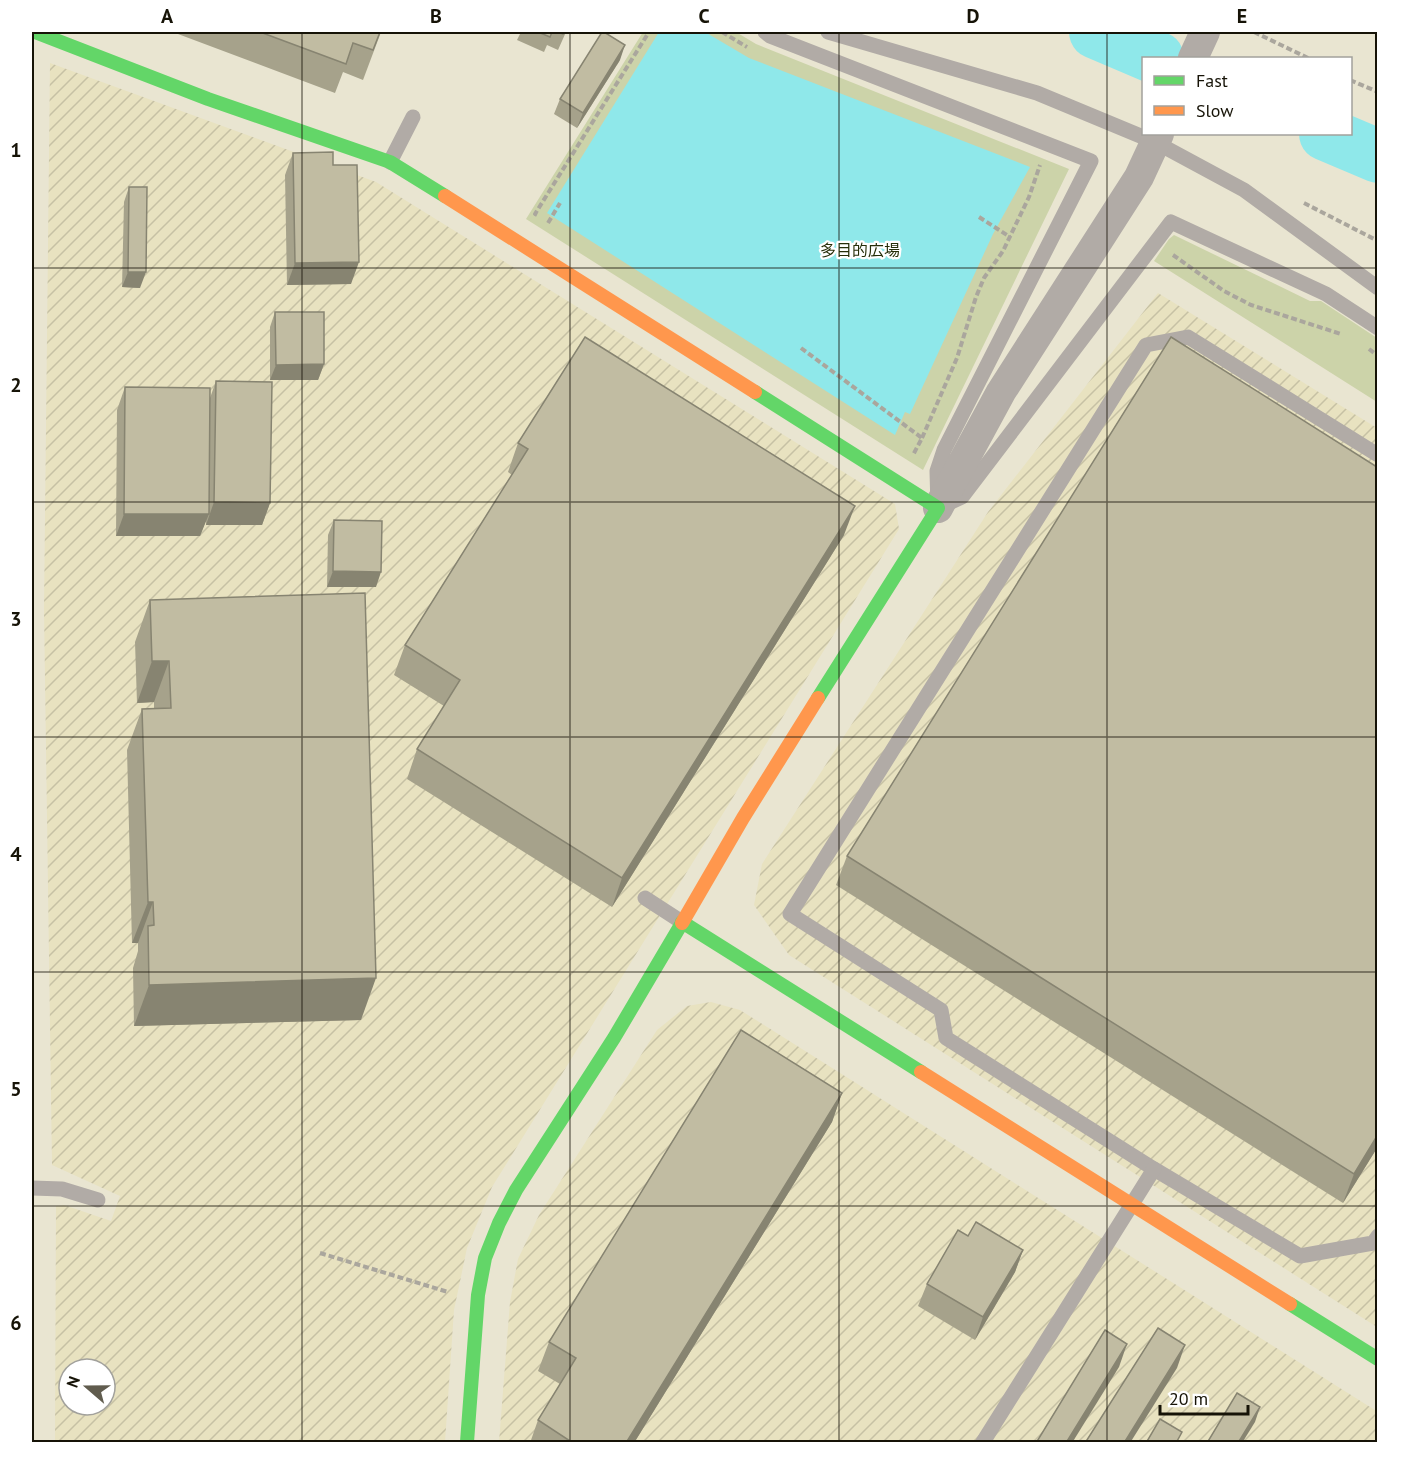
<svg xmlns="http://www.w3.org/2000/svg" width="1409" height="1474" font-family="'PT Sans','Noto Sans JP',sans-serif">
<defs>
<pattern id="industrial-furrows" width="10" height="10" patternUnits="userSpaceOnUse" patternTransform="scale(1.5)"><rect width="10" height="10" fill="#e8e2c0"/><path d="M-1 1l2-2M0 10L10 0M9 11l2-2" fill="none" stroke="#c6c1a4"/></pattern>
</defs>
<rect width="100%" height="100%" fill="#e9e5d1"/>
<g fill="url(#industrial-furrows)" fill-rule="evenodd">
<path d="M50 63 376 182 895 504 899 529 492 1187 467 1248 454 1310 445 1442H55L56 1206 64 1205 111 1221 120 1196 52 1165 44 609ZM69 1369H105V1405H69Z"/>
<path d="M1158 293 1377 428V1327L789 955 754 905 762 864 988 512Z"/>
<path d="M711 1002 740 1010 1378 1412 1377 1442H499L510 1302 518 1259 539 1215 657 1030 687 1006Z"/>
</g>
<g fill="#ccd3a9">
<path d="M643 32H736L756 44 1069 169 923 470 526 219Z"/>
<path d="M1174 235 1310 301H1321L1377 338V402L1154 261 1169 239Z"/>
</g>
<path fill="#8fe8ea" d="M659 32H705L749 58 1030 167 993 234 910 414 905 412 895 435 547 213Z"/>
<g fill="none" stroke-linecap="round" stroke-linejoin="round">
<g stroke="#8fe8ea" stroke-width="54">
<path d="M1096 32 1157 58"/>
<path d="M1326 134 1378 156"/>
</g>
<g stroke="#aaa69d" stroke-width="4" stroke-dasharray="6 3" stroke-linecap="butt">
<path d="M722 32 747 47"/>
<path d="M1254 32 1308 58"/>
<path d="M1350 80 1378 92"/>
<path d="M1304 203 1378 241"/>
<path d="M537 215 535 214 649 32"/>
<path d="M979 217 1010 237"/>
<path d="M548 223 560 203"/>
<path d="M1173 255 1224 291 1251 305 1341 334"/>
<path d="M801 348 922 438 913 455"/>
<path d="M1369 349 1378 356"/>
<path d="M922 438 957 358 976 297 984 278 1003 251 1029 197 1040 165"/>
<path d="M320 1253 448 1292"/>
</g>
<g stroke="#b1aba6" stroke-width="15">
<path d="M765 32 770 36 1091 161 944 450 937 471 938 508 962 497 1171 222 1326 294 1378 328"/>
<path d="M828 32 1037 93 1155 142 1244 190 1378 288"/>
<path d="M390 162 413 117"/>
<path d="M1378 455 1188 337 1146 345 790 914 941 1010 946 1038 1154 1169 1300 1256 1373 1243 1378 1236"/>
<path d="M645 898 682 922"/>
<path d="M32 1188 62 1189 98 1200"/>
<path d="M983 1442 1154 1169"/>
</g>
<g stroke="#b1aba6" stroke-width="30">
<path d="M1193 58 1205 32"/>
<path d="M938 508 1001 392 1139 177 1159 134"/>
</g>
<g stroke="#63d668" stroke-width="14">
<path d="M35 32 208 99 390 162 445 196"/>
<path d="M755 392 938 508 818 698"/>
<path d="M682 922 921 1072"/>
<path d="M1290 1304 1378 1359"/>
<path d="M467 1442 478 1295 485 1258 499 1223 516 1190 614 1038 682 923"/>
</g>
<g stroke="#ff974d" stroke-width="14">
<path d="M445 196 755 392"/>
<path d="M682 923 743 818 818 698"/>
<path d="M921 1072 1290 1304"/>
</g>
</g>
<g fill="#a6a28b">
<path d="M179 32H381L363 80 343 72 335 93 178 34Z"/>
<path d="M521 32H566L558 50 547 45 544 52 517 40Z"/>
<path d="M620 60 577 128 554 114 560 99Z"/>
<path d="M293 153 333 165 351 284 287 285 285 175Z"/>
<path d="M129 187 140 288 122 287 124 202Z"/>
<path d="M275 312 324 364 318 380H270V327Z"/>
<path d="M216 381 270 503 262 525H206V520L200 536H116L117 410 125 387 210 398Z"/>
<path d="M518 443 844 535 612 907 407 779 417 749 444 706 394 675 405 645 512 475 508 472Z"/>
<path d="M334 520 376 587H327L328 535Z"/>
<path d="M150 600 361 1020 134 1026 133 968 138 951V943H132L127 750 142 709 154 708V702L137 703 135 642Z"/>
<path d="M847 856 1377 1148 1343 1203 836 885Z"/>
<path d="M842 1093 832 1122 634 1443H530L538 1420 560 1384 538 1371 549 1342Z"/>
<path d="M968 1236 1023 1250 1015 1272 975 1340 918 1306 927 1284Z"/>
</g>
<g fill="#878471">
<path d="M625 45 620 60 577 128 583 113Z"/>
<path d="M359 262 351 284 287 285 295 263Z"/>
<path d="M128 272H146L140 288 122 287Z"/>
<path d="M324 364 318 380H270L276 365Z"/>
<path d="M214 502 270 503 262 525H206Z"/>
<path d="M855 506 844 535 612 907 622 878Z"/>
<path d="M124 514H209L200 536H116Z"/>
<path d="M333 571 381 572 376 587H327Z"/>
<path d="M152 661H169L154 702 137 703Z"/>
<path d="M148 902H153L138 943H132Z"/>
<path d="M376 978 361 1020 134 1026 149 985Z"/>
<path d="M842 1093 832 1122 634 1443H626Z"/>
<path d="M1377 1136V1148L1343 1203 1354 1174Z"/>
<path d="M1023 1250 1015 1272 975 1340 983 1317Z"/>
<path d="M1127 1344 1119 1367 1072 1443H1066Z"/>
<path d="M1185 1345 1177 1368 1130 1443H1124Z"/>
<path d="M1260 1407 1255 1422 1242 1443H1238Z"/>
</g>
<g fill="#c1bca2" stroke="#878471" stroke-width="1.5">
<path d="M260 32H380L373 50 353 43 346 64Z"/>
<path d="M538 32H552L550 37Z"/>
<path d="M557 32H565L563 34Z"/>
<path d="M602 32H604L625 45 583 113 560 99Z"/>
<path d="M333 152V165H357L359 262 295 263 293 153Z"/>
<path d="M129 187H147L146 272H128Z"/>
<path d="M275 312H324V364L276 365Z"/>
<path d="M585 337 855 506 622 878 417 749 460 680 405 645 528 449 518 443Z"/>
<path d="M1171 337 1377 467V1136L1354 1174 847 856Z"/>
<path d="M216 381 272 382 270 503 214 502Z"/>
<path d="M125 387 210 388 209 514H124Z"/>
<path d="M334 520 382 521 381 572 333 571Z"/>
<path d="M365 593 376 978 149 985 148 926 154 925 153 902H148L142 709 171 708 169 661H152L150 600Z"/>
<path d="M741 1030 842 1093 626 1443H573L538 1420 576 1358 549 1342Z"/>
<path d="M976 1222 1023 1250 983 1317 927 1284 958 1230 968 1236Z"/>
<path d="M1158 1328 1185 1345 1124 1443H1085Z"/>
<path d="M1105 1330 1127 1344 1066 1443H1036Z"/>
<path d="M1237 1393 1260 1407 1238 1443H1207Z"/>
<path d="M1160 1419 1182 1432 1176 1443H1146Z"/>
</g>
<path fill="none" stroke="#161307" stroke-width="1.5" stroke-opacity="0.55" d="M302 32V1442M570 32V1442M839 32V1442M1107 32V1442M32 268H1378M32 502H1378M32 737H1378M32 972H1378M32 1206H1378"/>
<g text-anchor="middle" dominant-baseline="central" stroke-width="4.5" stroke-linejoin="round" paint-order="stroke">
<g font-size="16" fill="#262e09" stroke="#fff">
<text x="860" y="250">多目的広場</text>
</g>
</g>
<rect width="1409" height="1474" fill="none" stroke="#ffffff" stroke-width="66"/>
<rect x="1142" y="57" width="210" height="78" fill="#ffffff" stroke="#a2a19c" stroke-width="1.5"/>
<rect x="1154" y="76" width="30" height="9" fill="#63d668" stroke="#a2a19c" stroke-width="1.5"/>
<text x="1196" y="87" font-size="18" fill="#161307">Fast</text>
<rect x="1154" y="106" width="30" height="9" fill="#ff974d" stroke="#a2a19c" stroke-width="1.5"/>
<text x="1196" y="117" font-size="18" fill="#161307">Slow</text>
<g transform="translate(87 1387) rotate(290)"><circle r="28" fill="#ffffff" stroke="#a2a19c" stroke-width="1.5"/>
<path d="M0-4.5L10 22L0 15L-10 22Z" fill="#605c4e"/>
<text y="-9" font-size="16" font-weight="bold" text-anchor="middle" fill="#161307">N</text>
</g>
<path d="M1160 1405v9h88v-9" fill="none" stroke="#161307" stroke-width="3"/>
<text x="1169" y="1405" font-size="18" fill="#161307" stroke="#ffffff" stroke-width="4.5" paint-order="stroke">20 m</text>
<rect x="33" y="33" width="1343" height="1408" fill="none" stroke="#161307" stroke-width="2"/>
<g font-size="20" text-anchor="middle" font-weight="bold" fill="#161307">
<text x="167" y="23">A</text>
<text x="436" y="23">B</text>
<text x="704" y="23">C</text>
<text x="973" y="23">D</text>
<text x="1242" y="23">E</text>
<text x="16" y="157">1</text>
<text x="16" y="392">2</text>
<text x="16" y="626">3</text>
<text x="16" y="861">4</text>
<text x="16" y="1096">5</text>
<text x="16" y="1330">6</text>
</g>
</svg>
